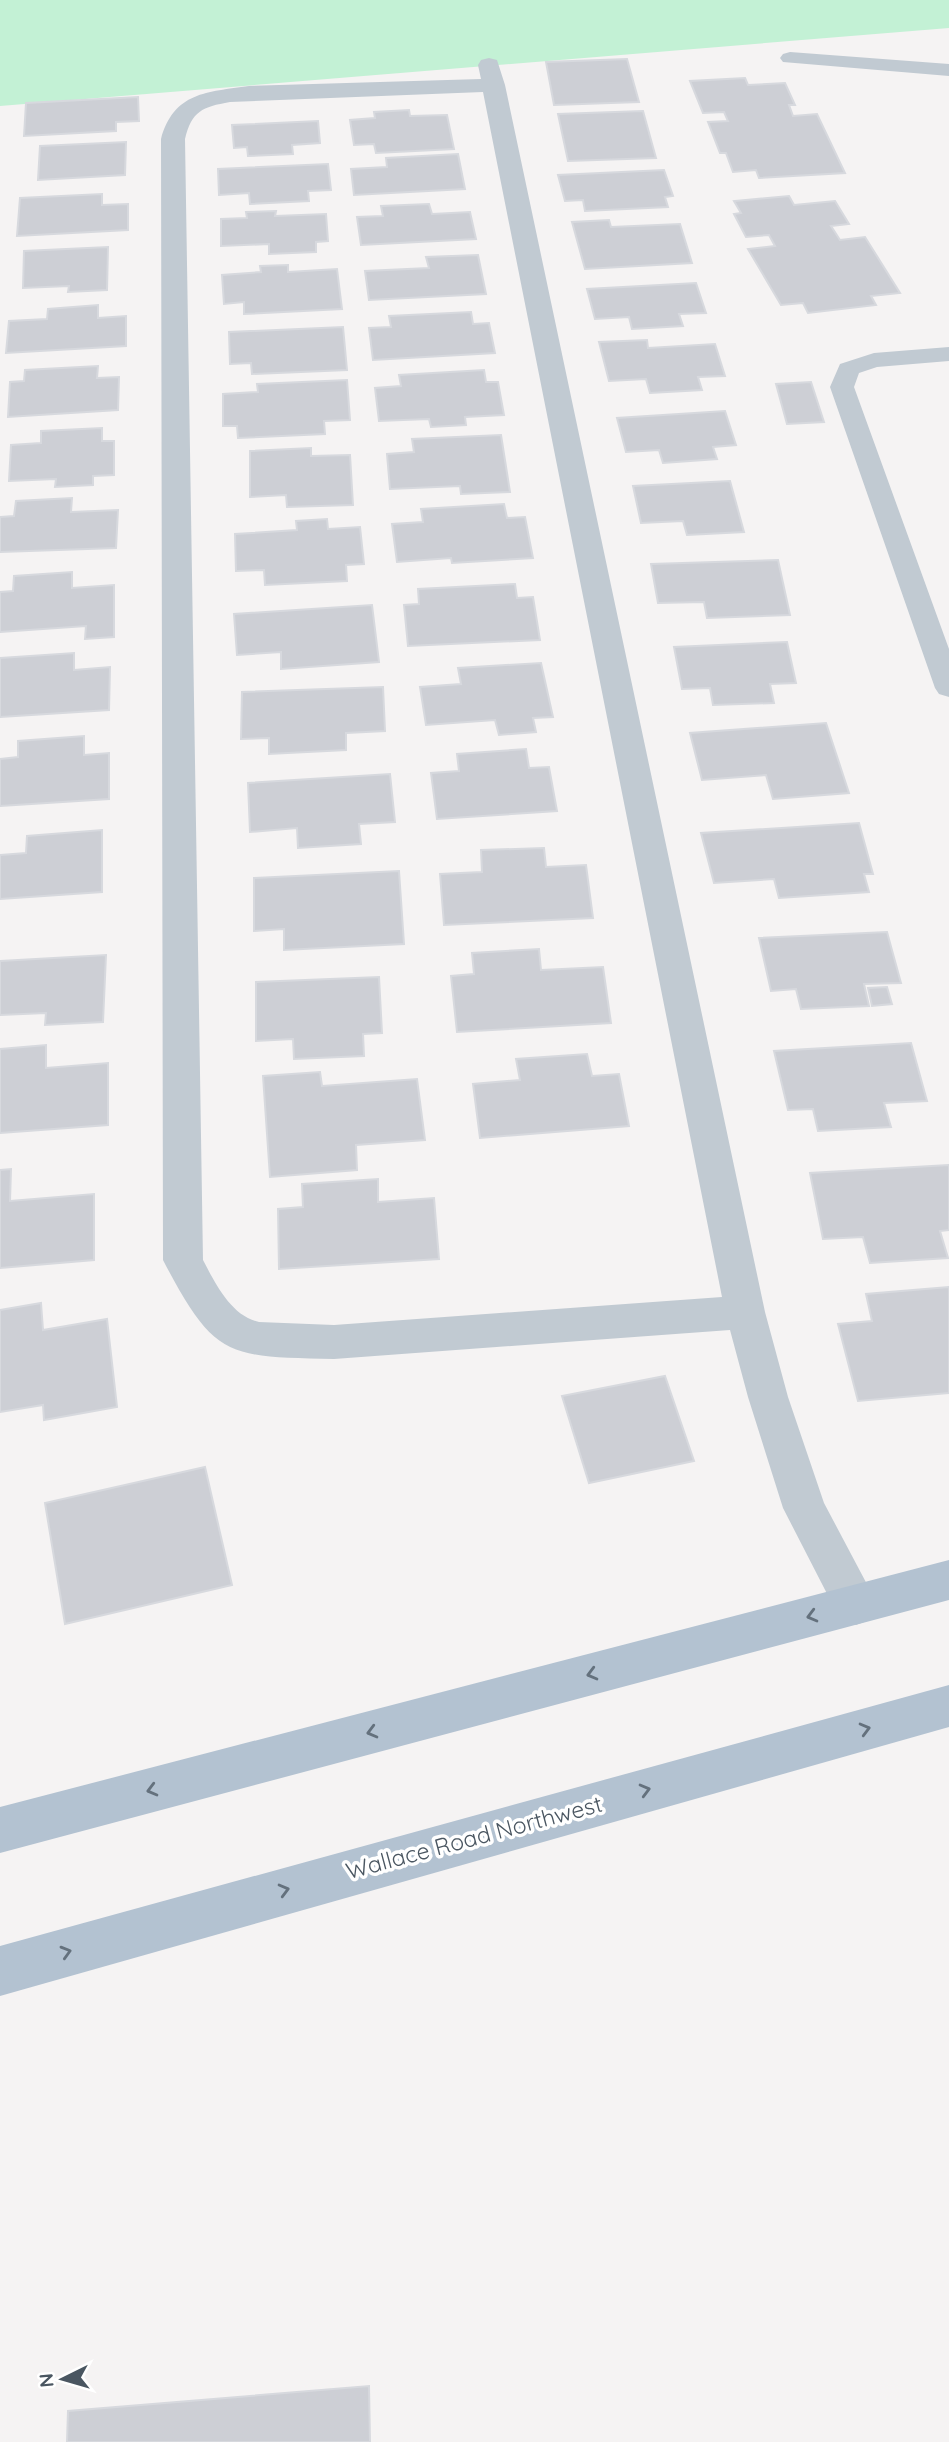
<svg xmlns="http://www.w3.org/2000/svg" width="949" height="2442" font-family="Quicksand,sans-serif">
<rect width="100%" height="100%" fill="#f5f3f3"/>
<path fill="#c3f1d5" d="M0 0H949V28L0 106Z"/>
<g fill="#cdcfd5" stroke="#d7d9de" stroke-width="2">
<path d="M627 59 639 102 554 105 546 62Z"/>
<path d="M745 78 748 85 785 83 795 105H789L793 116 817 114 845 173 759 178 756 170 733 172 726 153H720L708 122 728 121 724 112 703 113 690 81Z"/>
<path d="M138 97 139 121 116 122V131L24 136 26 103Z"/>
<path d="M409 110 410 116 447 115 454 149 376 153 374 144 354 145 350 120 375 118 374 112Z"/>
<path d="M643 111 656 158 568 161 558 114Z"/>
<path d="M318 121 320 143 292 145 293 154 248 156 247 147 234 148 232 125Z"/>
<path d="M126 142 125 175 38 180 40 146Z"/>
<path d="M458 154 465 189 354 195 351 169 387 167 386 158Z"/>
<path d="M328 164 331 190 308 191 309 201 250 204 249 193 219 195 218 169Z"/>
<path d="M664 170 673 196 665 197 668 207 585 211 583 200 565 201 558 175Z"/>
<path d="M102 194V205L128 204V230L17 236 20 198Z"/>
<path d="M789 196 794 205 835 201 849 224 831 226 840 240 865 237 900 293 871 296 876 305 808 313 803 303 781 305 748 249 775 246 769 235 746 237 734 214 741 213 734 201Z"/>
<path d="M429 204 432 214 470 212 476 239 361 245 357 217 383 216 381 206Z"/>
<path d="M276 211 275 216 326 214 328 241 316 242V252L269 254V244L221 246V219L247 218 246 212Z"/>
<path d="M609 220 611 227 680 224 692 263 585 269 572 222Z"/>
<path d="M108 247 107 290 68 292 69 286 23 288 24 251Z"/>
<path d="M478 255 486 294 369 300 365 271 429 268 426 257Z"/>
<path d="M288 265V272L337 269 342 309 244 314V302L224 304 222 275 261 272 260 266Z"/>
<path d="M696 283 706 313 679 314 683 326 632 329 629 317 595 319 587 289Z"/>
<path d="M98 305V318L126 316V346L6 353 9 321 47 319 48 309Z"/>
<path d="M471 312 473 324 489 323 495 353 373 360 369 328 391 327 389 316Z"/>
<path d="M343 327 347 370 252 374 251 363 230 364 229 332Z"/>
<path d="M647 340 648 348 715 344 725 376 698 377 702 390 650 393 646 379 609 381 599 342Z"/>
<path d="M98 366 97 378 119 377 118 410 8 417 10 382 24 381 25 370Z"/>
<path d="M484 370 486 382H498L504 415 465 417 466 425 431 427 429 419 379 421 375 388 401 386 399 375Z"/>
<path d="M347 380 350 420 324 421 325 434 238 438 237 426H223V394L258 392 257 384Z"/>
<path d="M811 382 824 422 787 424 776 384Z"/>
<path d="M725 411 736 445 713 447 717 459 663 463 659 450 626 452 617 418Z"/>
<path d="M102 428V441H114V475L93 476V485L55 487 56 479 9 481 11 445 41 443V431Z"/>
<path d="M501 435 510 492 461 494 460 486 390 489 387 454 414 452 412 439Z"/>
<path d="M311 448V456L350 455 353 505 287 507 286 495 250 497V451Z"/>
<path d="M730 481 744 532 687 535 683 521 641 523 633 486Z"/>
<path d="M72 498 71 512 118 510 116 548 0 552V517L14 516 16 501Z"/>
<path d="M504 504 507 518 525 517 533 558 452 563 451 558 397 562 392 524 423 522 421 509Z"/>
<path d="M327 519 328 529 360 527 364 564 346 565 347 581 265 585 264 570 236 571 235 534 297 530 296 521Z"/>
<path d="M778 560 790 615 707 618 704 602 658 603 651 564Z"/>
<path d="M72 572V588L114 585V637L85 639 86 626 0 632V592L13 591 14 576Z"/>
<path d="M515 584 517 598 533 597 540 640 408 646 404 605 419 604 418 589Z"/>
<path d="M372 605 379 662 281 669V652L237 655 234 614Z"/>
<path d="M787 642 796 683 770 684 774 703 713 705 710 688 682 689 674 647Z"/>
<path d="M74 653V670L110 667 109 710 0 717V658Z"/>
<path d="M541 663 553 717 533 718 536 732 499 735 495 720 426 725 420 687 461 684 458 668Z"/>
<path d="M383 687 385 731 346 733V750L269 754V738L241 739 242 692Z"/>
<path d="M826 723 849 793 773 799 766 775 702 780 690 733Z"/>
<path d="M84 736V755L109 753V799L0 806V759L18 757V741Z"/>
<path d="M526 749 529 768 549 767 557 811 437 819 431 773 459 771 457 754Z"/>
<path d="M390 774 395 822 359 824 361 844 298 848 297 828 250 832 248 783Z"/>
<path d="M859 823 873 874H864L869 892 779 898 774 879 714 883 701 833Z"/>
<path d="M102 830V892L0 899V855L26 853 27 836Z"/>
<path d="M544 848 546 867 586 865 593 918 444 925 440 874 482 872 481 850Z"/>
<path d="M399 871 404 944 284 950V929L254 931V878Z"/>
<path d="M887 932 901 983 864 984 869 1006 801 1009 796 989 771 991 759 938Z"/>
<path d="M539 949 541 970 603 967 611 1023 457 1032 451 976 474 974 472 953Z"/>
<path d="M106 955 103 1022 45 1025 46 1013 0 1015V961Z"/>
<path d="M379 977 382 1033 363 1034 364 1056 294 1059 293 1039 256 1041V982Z"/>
<path d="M887 987 892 1004 872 1006 868 988Z"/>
<path d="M911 1043 927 1101 884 1103 891 1127 818 1131 813 1109 788 1110 774 1051Z"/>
<path d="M46 1045V1068L108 1063V1125L0 1133V1049Z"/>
<path d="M587 1054 592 1076 619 1074 629 1126 480 1138 473 1084 520 1080 516 1059Z"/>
<path d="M320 1072 322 1086 417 1079 425 1140 356 1145 357 1170 270 1177 263 1076Z"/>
<path d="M949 1165V1230L940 1231 948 1258 870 1263 863 1237 823 1239 810 1173Z"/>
<path d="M11 1169 10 1201 94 1194V1260L0 1268V1170Z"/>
<path d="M378 1179V1202L434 1198 439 1259 279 1269 278 1209 303 1207 302 1184Z"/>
<path d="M949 1287V1393L858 1401 838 1324 872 1321 866 1294Z"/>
<path d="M41 1303 43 1330 107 1319 117 1407 44 1420 43 1405 0 1412V1310Z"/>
<path d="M665 1376 694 1461 589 1483 562 1396Z"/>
<path d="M205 1467 232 1585 65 1624 45 1503Z"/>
<path d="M369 2386 370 2442H67L68 2411Z"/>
</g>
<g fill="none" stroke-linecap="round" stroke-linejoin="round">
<g fill="#c1cad2" fill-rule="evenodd">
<path d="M790 52 949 64V76L783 62 780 58 783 54Z"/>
<path d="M949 347V361L877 367 859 373 854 387 949 649V697L939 694 935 688 830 387 840 364 874 353Z"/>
</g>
<path fill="#c1cad2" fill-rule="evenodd" d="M489 58 497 60 505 85 765 1312 788 1397 824 1503 878 1605 872 1619 856 1625 840 1619 783 1508 748 1397 730 1330 334 1359C227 1357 214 1358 163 1260L161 139C174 92 207 92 249 86L481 79 478 65 481 60ZM483 92 722 1297 334 1325 259 1322C231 1316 215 1283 203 1260L185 139C192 111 202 107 230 102Z"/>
<g fill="#b3c2d1" fill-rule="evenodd">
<path d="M949 1560V1600L0 1853V1807Z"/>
<path d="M949 1685V1727L0 1996V1946Z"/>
</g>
</g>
<defs><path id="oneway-chevron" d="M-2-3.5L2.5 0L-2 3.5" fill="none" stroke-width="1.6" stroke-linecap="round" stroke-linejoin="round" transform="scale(1.75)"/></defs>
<g stroke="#64717d">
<use href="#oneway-chevron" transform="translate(812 1616) rotate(165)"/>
<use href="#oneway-chevron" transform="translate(592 1674) rotate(165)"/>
<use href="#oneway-chevron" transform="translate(865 1729) rotate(-15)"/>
<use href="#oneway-chevron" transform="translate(372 1732) rotate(165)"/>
<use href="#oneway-chevron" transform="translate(152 1790) rotate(165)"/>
<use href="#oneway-chevron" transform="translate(645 1790) rotate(-15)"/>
<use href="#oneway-chevron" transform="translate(284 1890) rotate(-15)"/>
<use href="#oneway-chevron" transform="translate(66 1952) rotate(-16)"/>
</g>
<g text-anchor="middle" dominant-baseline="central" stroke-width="7" stroke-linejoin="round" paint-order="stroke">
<g font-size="23" fill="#4a5661" stroke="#fff">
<text transform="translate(474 1837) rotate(-15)">Wallace Road Northwest</text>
</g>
</g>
<g transform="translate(63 2379) rotate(265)" stroke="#ffffff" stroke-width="5" paint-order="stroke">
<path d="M0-5L12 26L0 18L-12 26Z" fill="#4a5661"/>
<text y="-10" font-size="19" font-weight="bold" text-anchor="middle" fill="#4a5661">N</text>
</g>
</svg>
